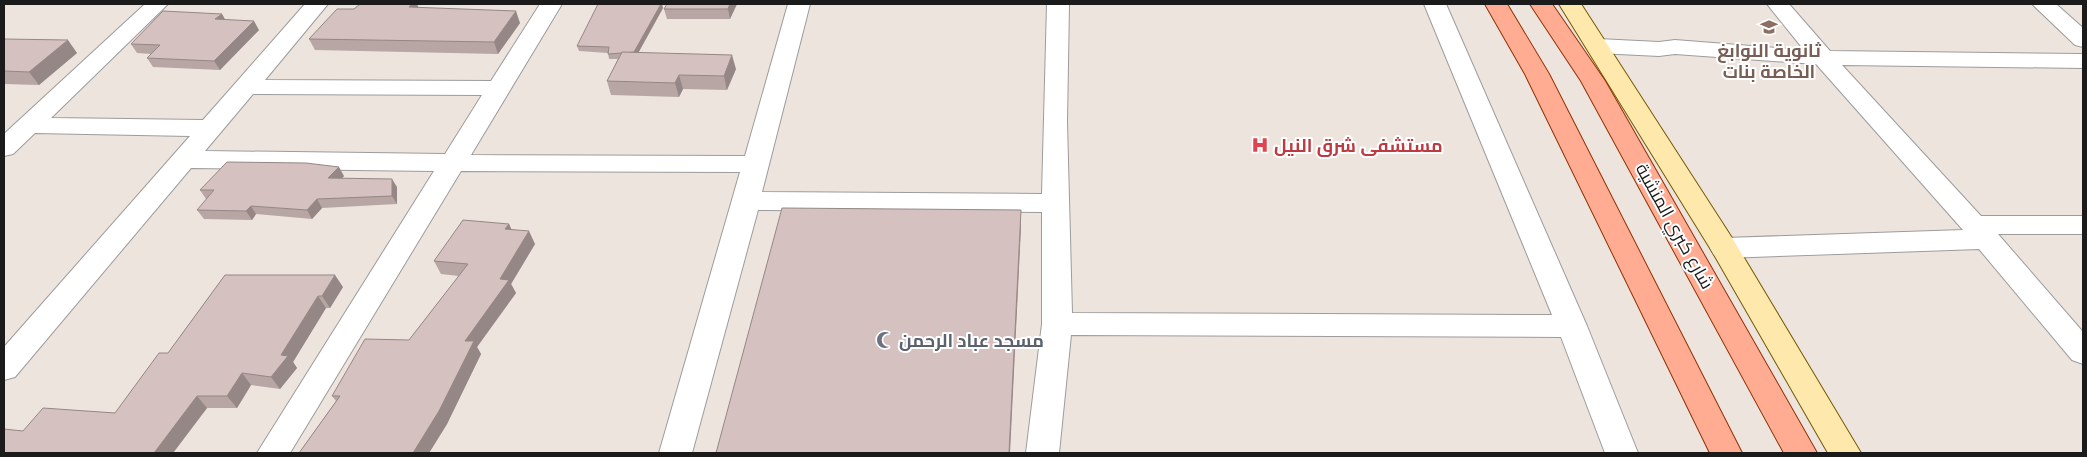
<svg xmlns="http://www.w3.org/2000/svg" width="2087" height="457" font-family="'Space Grotesk',Cairo,sans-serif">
<rect width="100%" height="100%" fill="#eee4de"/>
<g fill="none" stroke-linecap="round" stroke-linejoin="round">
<g stroke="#9c9c9c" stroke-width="2">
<g id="street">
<path d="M145 4H168L51 118 203 120 305 4H328L265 80 491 81 540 4H562L471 155 745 156 788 4H810L762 192 1042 194 1047 4H1069L1067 122 1072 313 1552 315 1424 4H1446L1587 326 1638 453H1605L1561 337 1071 335 1059 453H1026L1042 324V212L758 210 692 453H659L740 172 461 171 290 453H257L434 171 191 168 15 377 4 380V347L190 136 35 133 13 154 4 156V134ZM253 94 482 95 445 154 205 151Z"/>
<path d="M1767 4H1789L1830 51 2083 54V68L1842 65 1981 216H2083V234H1998L2083 332V364L2072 360 1979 249 1724 258 1714 255 1710 248 1714 241 1724 238 1963 230 1816 64 1675 54 1659 56 1598 53 1590 51 1587 46 1590 41 1598 39 1659 42 1675 40 1804 50Z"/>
<path d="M2032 4H2056L2083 28V47L2075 45Z"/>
</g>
</g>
<g stroke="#735a00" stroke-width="2">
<path id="secondary" d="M1559 4H1581L1734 241 1861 453H1828L1713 253Z"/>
</g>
<g stroke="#913100" stroke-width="2">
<g id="primary">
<path d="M1485 4H1507L1549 74 1742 453H1710L1525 74Z"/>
<path d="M1530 4H1552L1605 81 1817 453H1784L1581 81Z"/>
</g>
</g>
<use href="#street" fill="#fff" fill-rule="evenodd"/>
<use href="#secondary" fill="#ffe8ab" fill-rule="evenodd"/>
<use href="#primary" fill="#ffac92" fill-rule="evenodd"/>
</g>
<g fill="#b7a6a4">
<path d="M737 4 730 19H667L664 9Z"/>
<path d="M419 8 520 23 498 54 315 50 309 39 354 9Z"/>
<path d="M663 8 638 53 736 69 727 90 683 89 679 97 611 95 607 81 618 59H609L608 53 579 51 577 46Z"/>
<path d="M222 14 225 20 259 30 220 70 153 67 147 58 151 54 137 53 131 44Z"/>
<path d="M4 39 77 53 39 85 4 84Z"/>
<path d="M344 176 342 179 397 187V204L322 208 312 219 256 214 252 220 204 219 197 210 207 199H206L200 190Z"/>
<path d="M509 224 511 230 535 244 511 284 516 293 477 347 481 354 447 424 429 453H299L336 401 332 396 409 340 459 276 441 274 434 261Z"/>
<path d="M225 275 343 287 330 308H326L293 362 297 368 280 389 251 385 237 408H207L173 453H4L23 431 115 413 168 353Z"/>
</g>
<g fill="#958786">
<path d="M412 4H417L420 11 409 7Z"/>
<path d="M661 4H662L663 8 636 57 634 52Z"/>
<path d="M730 4H737L730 19 728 9Z"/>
<path d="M516 11 520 23 498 54 494 42Z"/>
<path d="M222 14 227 23 215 19Z"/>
<path d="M254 21 259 30 220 70 214 61Z"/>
<path d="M68 40 77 53 39 85 29 72Z"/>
<path d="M732 55 736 69 727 90 724 76Z"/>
<path d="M679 75 683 89 679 97 675 83Z"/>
<path d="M339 167 344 176 333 187 328 178Z"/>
<path d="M392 179 397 187V204L392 196Z"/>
<path d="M317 199 322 208 312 219 307 210Z"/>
<path d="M251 206 256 214 252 220 246 211Z"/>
<path d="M1021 210V228L1010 453H1009Z"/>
<path d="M509 224 515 237 505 229Z"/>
<path d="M529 231 535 244 511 284 516 293 477 347 481 354 447 424 429 453H413L465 341 500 279Z"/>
<path d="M335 275 343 287 330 308 322 296Z"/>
<path d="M318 296 326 308 293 362 297 368 280 389 271 377 281 355Z"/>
<path d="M242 373 251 385 237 408 227 396Z"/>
<path d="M197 396 207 408 173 453H154Z"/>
</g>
<g fill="#d5c1bf" stroke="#958786">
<path d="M360 4H412L409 7 516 11 494 42 309 39 337 9H354Z"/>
<path d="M598 4H661L634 52 608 54 609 47 577 46Z"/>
<path d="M667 4H730L728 9H664Z"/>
<path d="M163 11 222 14 215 19 254 21 214 61 147 58 160 45 131 44Z"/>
<path d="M4 39 68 40 29 72 4 71Z"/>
<path d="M622 52 732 55 724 76 679 75 675 83 607 81Z"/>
<path d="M227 162 306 163 339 167 328 178 392 179V196L317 199 307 210 251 206 246 211 197 210 214 190H200Z"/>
<path d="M782 208 1021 210 1009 453H716Z"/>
<path d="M463 220 509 224 505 229 529 231 500 279 509 280 465 341H474L439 411 413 453H299L340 396H332L365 339 409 340 468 264 434 261Z"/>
<path d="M225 275H335L322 296H318L281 355 288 356 271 377 242 373 227 396H197L154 453H161H4V429L23 431 43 408 115 413 159 353H168Z"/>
</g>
<defs>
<g id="school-bare" transform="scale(1.35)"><path d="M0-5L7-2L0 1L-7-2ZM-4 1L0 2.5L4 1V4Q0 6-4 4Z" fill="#8d6e63" stroke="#fff" stroke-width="2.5" paint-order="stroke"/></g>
<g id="hospital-bare" transform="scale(1.35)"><path d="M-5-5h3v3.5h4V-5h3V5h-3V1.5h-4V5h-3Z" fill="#e0444e" stroke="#fff" stroke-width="2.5" paint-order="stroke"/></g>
<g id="mosque-bare" transform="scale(1.35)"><path d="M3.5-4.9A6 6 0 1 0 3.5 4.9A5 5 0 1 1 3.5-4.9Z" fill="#6b7280" stroke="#fff" stroke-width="2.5" paint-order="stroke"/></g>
</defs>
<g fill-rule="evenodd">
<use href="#school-bare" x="1769" y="27"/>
<use href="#hospital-bare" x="1260" y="145"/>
<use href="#mosque-bare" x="885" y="340"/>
</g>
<g text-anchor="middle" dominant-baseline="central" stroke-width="4" stroke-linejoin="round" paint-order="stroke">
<g font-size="18" font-weight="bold" fill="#785e54" stroke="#fff">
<text x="1769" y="50">ثانوية النوابغ<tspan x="1769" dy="21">الخاصة بنات</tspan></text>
</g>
<g font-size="18" font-weight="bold" fill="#be3a42" stroke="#fff" text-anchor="start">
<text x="1274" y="145">مستشفى شرق النيل</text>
</g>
<g font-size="18" fill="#1b1b1b" stroke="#fff">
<text transform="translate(1675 226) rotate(61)">شارع كبري المنشية</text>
</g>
<g font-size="18" font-weight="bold" fill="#5b616d" stroke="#fff" text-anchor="start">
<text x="899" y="340">مسجد عباد الرحمن</text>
</g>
</g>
<rect width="2087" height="457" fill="none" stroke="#1b1b1b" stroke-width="10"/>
</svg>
